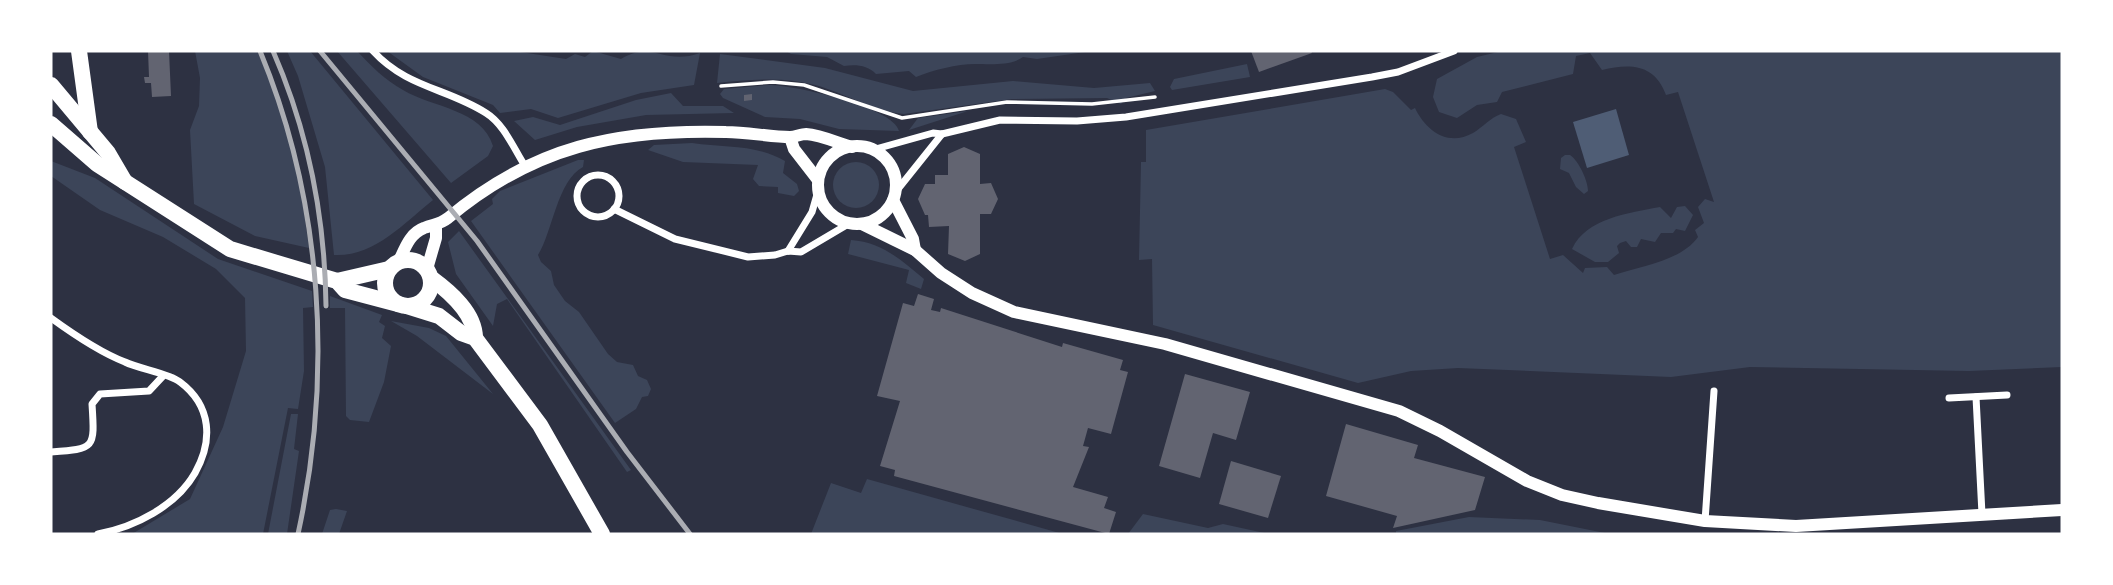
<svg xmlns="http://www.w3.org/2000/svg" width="2113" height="585" font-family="'Source Sans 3',sans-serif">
<rect width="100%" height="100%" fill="#2d3142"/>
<g fill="#3c4559">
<path d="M195 51H257L282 104 298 170 309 248 255 236 194 204 190 130 199 106 200 78Z"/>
<path d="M287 51H310L433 200C403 224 374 257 334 255L325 167 298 76Z"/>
<path d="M337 51H357C371 66 385 80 403 90 433 108 482 109 493 146L488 156 451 183Z"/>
<path d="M387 51H514L566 59 575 54 585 57 593 51 621 59C653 40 664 66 700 53L694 85 641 93 558 118 531 109 500 113 493 105 423 77Z"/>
<path d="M786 51H1092L1037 59 1023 57C1011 66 990 64 975 64 957 64 933 70 916 77L909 71 876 74C868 65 855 64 844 66L827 57 791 54Z"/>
<path d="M1502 51H2062V367L1969 371 1750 367 1671 377 1458 368 1411 371 1358 383 1153 325 1152 259 1139 260 1141 162H1146V130L1385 89 1393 92 1411 110 1415 108C1426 131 1448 147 1473 133 1483 127 1490 118 1501 114L1516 119 1526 142 1514 147 1550 259 1563 255 1583 273 1585 268 1607 267 1614 275C1641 266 1681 261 1698 237L1695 230 1704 223 1698 207 1705 199 1714 202 1678 92 1666 95C1655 64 1630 63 1602 70L1590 53 1576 56 1573 74 1502 92 1497 102 1477 105 1457 118 1439 112 1433 97 1437 79 1477 57Z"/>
<path d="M720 54 825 68 913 91 1013 81 1094 88 1150 83 1155 91 1126 98 1121 104 1107 98 1012 99 904 114C873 111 845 93 815 85 782 76 750 80 717 83Z"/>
<path d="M1247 64 1250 77 1172 90 1170 87 1174 79Z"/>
<path d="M769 85C793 85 894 107 899 131L839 129 800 119 765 117 723 98 720 94 724 89Z"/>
<path d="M671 93 683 106H723L734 113 646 115 577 127 535 140 514 121 533 117 560 125 636 100Z"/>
<path d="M968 111 909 130 918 118Z"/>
<path d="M692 143C725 148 756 144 785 161L783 173 797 184 799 191 794 196 778 193V187L759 186 753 179 758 165 683 162 648 150 654 145Z"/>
<path d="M1565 155H1570C1579 161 1588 181 1588 191L1584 194 1576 187 1569 173 1560 169 1561 158Z"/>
<path d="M578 160H584L583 167C557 181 553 231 538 255L541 262 551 271 554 285 565 301 579 312 608 354 617 362 633 365 638 376 647 380 651 389 648 396 642 397 636 409 615 423 471 221 493 204 492 199 500 191Z"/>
<path d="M51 161 95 178 218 259 312 291 313 307 303 308 304 371 298 409 288 408 263 534H132L190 499 223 427 246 351 245 298 216 269 163 237 100 210 51 176Z"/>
<circle cx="856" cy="185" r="23"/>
<path d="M1685 206 1693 215 1685 231 1676 229 1673 233H1661L1655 242 1641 239 1637 247H1631L1626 241 1620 243 1617 246 1619 253 1608 262H1595L1572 249C1586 218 1629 213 1660 207L1671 218 1677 207Z"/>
<path d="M459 231 631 470 627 472 507 299 497 304 493 326 456 274 448 242Z"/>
<path d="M851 240C882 242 901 260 924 279L921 289 906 283 909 270 848 254Z"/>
<path d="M330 296 382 315 379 322 385 326 382 338 391 346 384 382 369 422 350 420 346 416 345 308H330Z"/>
<path d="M391 321 429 328 446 336 493 394 417 336Z"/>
<path d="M291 414H298L294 449 299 451 287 534H268Z"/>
<path d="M867 479 1063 534H811L831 483 861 493Z"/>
<path d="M336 509 347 511 339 534H322L330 510Z"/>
<path d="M1143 514 1208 528 1223 524 1269 534H1128Z"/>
<path d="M1469 517 1540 520 1610 534H1396V531Z"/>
</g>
<path fill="#4f5d75" d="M1616 109 1629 155 1587 168 1573 122Z"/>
<g fill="#626471">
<path d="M148 51H169L171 96 152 97 151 83H145L144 77H149Z"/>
<path d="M1251 51H1311L1312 53 1259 72Z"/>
<path d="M752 94V100L744 101V95Z"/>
<path d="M964 147 980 154V184L991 183 998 199 991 214H980V254L965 261 948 254 949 226 929 227 928 215H925L918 199 925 184H935V175H948V154Z"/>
<path d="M918 294 934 299 931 310 940 312 941 308 1062 347 1063 343 1123 360 1120 370 1128 372 1111 434 1088 428 1083 446 1089 447 1073 487 1108 497 1104 508 1116 512 1109 534 894 476 895 470 880 466 900 401 877 396 903 303 914 306Z"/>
<path d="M1185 374 1250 392 1236 440 1213 433 1200 478 1159 466Z"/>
<path d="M1346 424 1418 445 1414 458 1485 477 1475 510 1393 528 1397 516 1326 496Z"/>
<path d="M1231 461 1281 476 1268 518 1219 504Z"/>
</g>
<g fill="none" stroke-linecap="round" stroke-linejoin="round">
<path stroke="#fff" stroke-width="3.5" d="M721 86 773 82 804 85 902 118 1007 102 1092 104 1155 97"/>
<g stroke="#fff" stroke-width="7">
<path d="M373 51C407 88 447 88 486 113 504 124 514 149 525 166"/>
<path d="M872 150 933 133 942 134 1000 120 1077 121 1126 117 1372 77 1398 72 1454 51"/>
<circle cx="598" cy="196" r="21"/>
<path d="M894 194 942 134"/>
<path d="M614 209 675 239 748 257 775 255 788 251 801 252 850 223"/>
<path d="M788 251 812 212 818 191"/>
<path d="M51 318C73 334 99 352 125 362 139 369 169 373 180 382 212 406 213 441 195 473 176 506 135 527 98 534"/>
<path d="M1976 397 1982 514"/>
<path d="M1949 398 2007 395"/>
<path d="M51 452C95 449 95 449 92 404L100 394 149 391 163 376"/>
<path d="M1705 521 1714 391"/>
</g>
<g stroke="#fff" stroke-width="12">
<path d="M790 137 794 149 818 180"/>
<circle cx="857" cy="185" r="39"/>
<path d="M893 200 913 239 915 250"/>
<path d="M862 224 915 250 941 273 972 293 1014 312 1165 344 1399 411 1440 431 1527 481 1562 495 1598 503 1705 521 1796 526 2062 510"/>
<path d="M399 261C405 248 410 233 424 228 434 224 439 225 448 218 534 146 617 129 726 132 747 132 771 137 790 137 795 137 801 134 806 134 821 135 838 143 852 147"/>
<path d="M427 269 436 238V227"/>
</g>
<g stroke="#fff" stroke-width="16">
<path d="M79 51 90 132"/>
<path d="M51 85 108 153 125 182"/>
<path d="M51 124 97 164 230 249 337 281 345 290 398 304"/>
<circle cx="408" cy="283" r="23"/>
<path d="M431 278C450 292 475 313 475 338"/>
<path d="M337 281 389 269"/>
<path d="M407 306 439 316 461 333 475 338 540 425 602 534"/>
</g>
<g stroke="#abadb3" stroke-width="5">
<path d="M260 51C323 203 333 374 298 534"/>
<path d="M273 51C308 131 325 219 326 306"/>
<path d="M320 51 477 241 627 452 690 534"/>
</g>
</g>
<rect width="2113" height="585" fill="none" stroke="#ffffff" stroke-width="105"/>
</svg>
